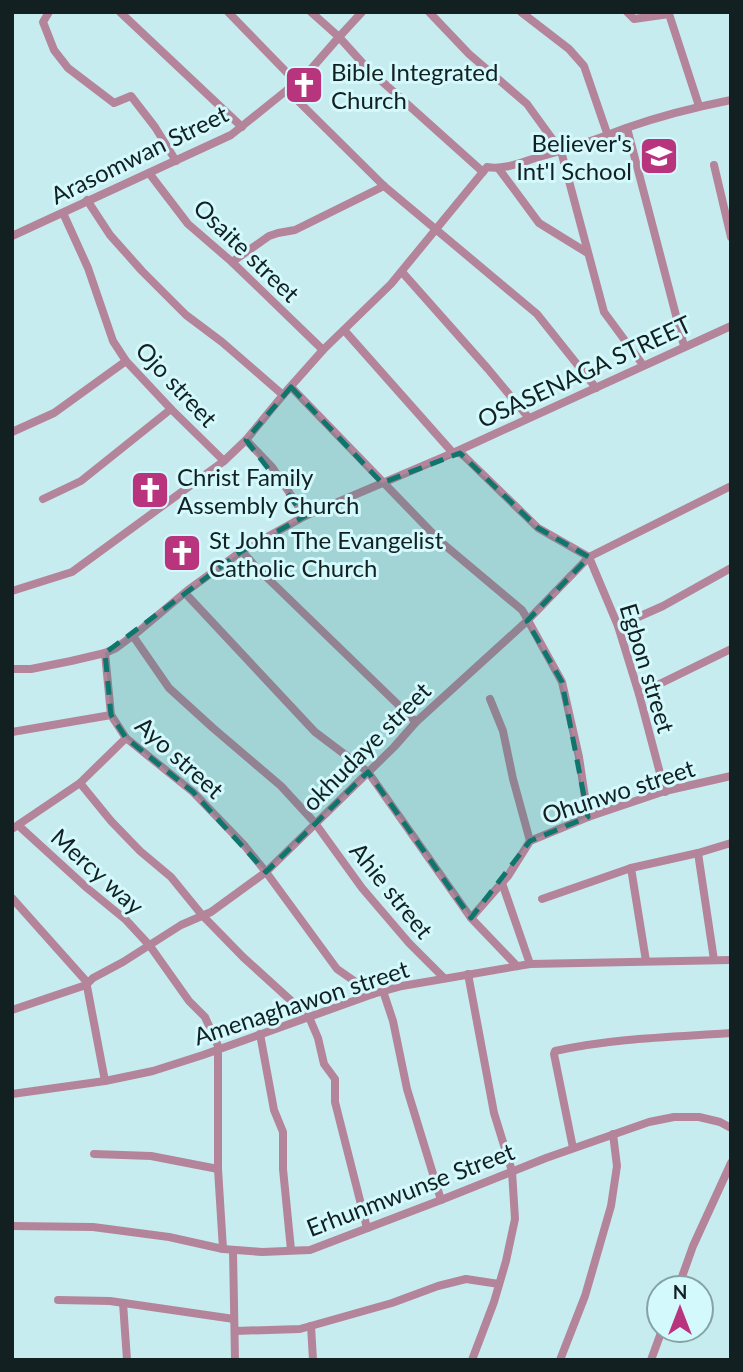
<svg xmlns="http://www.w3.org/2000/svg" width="743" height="1372" font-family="Lato,sans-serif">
<rect width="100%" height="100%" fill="#c7ecf0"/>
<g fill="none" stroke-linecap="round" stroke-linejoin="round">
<g stroke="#b4859a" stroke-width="8">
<path d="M49 12 43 22 54 50 68 68 114 103 131 96 155 127 176 161"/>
<path d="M120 12 242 127"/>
<path d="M228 12 298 84"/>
<path d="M362 12 339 37 367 68 483 172"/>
<path d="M429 12 469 54 527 104 561 151 604 312 643 365"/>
<path d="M521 12 569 49 584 66 608 136"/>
<path d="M627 12 634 19 669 14 699 106"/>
<path d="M287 90 384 186 537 314 596 388"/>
<path d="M627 128 684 346"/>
<path d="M714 165 731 237"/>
<path d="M499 169 539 223 586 252"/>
<path d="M149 173 188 224 232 262 323 350"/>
<path d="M87 200 110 235 142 271 186 315 222 342 283 395"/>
<path d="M63 213 88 268 113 341 126 361 171 409 224 461"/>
<path d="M12 236 231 135 287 90 298 84 339 37 311 12"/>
<path d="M232 262 269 236 278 233 295 230 384 186"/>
<path d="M402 272 488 369 528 417"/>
<path d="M344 330 453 453H460L464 456 538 528 589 557 618 626 639 694 665 792"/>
<path d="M291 387 441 542 522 610 525 615 562 682 579 757 588 817"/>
<path d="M12 432 54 413 126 361"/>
<path d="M246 440 272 467 305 516"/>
<path d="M43 499 81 481 171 409"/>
<path d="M242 551 255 566 416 722"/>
<path d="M12 591 72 572 224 461 246 440 283 395 323 350 391 284 487 167C505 170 522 162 539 157 569 149 598 139 626 128 660 116 696 107 731 100"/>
<path d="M185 593 315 732 368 772 471 918 517 966"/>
<path d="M618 626 663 606 731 568"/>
<path d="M133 636 169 688 213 728 281 786 315 823 362 888 409 943 444 978"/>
<path d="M105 653 111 715 126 738 193 792 244 845 266 872 337 969 373 994"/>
<path d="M12 669H31L71 661 105 653 116 648 139 631 188 590 242 551 305 516 453 453 731 326"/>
<path d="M639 694 731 649"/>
<path d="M490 699 503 731 513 779 530 841"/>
<path d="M12 732 111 715"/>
<path d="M80 783 111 821 140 851 171 877 202 915 243 957 309 1017 318 1038 324 1064 335 1079V1102L367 1228"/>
<path d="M19 826 87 888 126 920 150 946 189 1001 205 1017 219 1048"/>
<path d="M12 829 80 783 126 738"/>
<path d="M698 853 714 960"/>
<path d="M631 868 646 961"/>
<path d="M502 883 530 964"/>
<path d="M12 898 86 981 105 1081"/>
<path d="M542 899 631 868 698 853 731 843"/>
<path d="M471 918 508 876 530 841 588 817 665 791 731 776"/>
<path d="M468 974 494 1113 512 1171 515 1219 506 1261 494 1302 472 1360"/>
<path d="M383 991 393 1021 407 1089 441 1200"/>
<path d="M12 1010 86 985 93 978 123 962 181 925 211 912 266 872 394 747 416 722 527 621 589 557 731 486"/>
<path d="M260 1034 274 1110 283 1132V1169L291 1250"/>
<path d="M218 1049V1169L223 1249"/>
<path d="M12 1094 105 1081 153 1071 203 1055 373 994 402 986 530 964 731 960"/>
<path d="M573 1148 554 1054 555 1051C613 1038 672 1037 731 1033"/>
<path d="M94 1154 151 1156 218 1169"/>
<path d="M12 1226 93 1227 169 1237 223 1249 262 1252 310 1250 441 1200 546 1158 649 1122 674 1117H699L720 1122 731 1128"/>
<path d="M233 1250 235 1360"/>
<path d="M678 1288 693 1246 731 1163"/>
<path d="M58 1300 110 1301 234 1319"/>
<path d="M123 1303 127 1360"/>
<path d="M311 1326 313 1360"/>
<path d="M235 1331 300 1329 392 1303 438 1286 466 1279 499 1284"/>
<path d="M560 1360 585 1296 611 1206 617 1166 613 1134"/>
<path d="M651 1360 662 1330"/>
</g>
</g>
<path fill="#0f766e" fill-opacity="0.2" stroke="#0f766e" stroke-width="5" stroke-dasharray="14 9" stroke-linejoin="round" d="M291 387 382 483 460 453 538 528 589 557 527 621 562 682 588 817 530 841 471 918 368 772 266 872 193 792 126 738 111 715 105 653 242 551 305 516 246 440Z"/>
<defs>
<g id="church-square" transform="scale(2.0125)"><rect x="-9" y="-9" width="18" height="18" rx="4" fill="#b8357d" stroke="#d4f9fd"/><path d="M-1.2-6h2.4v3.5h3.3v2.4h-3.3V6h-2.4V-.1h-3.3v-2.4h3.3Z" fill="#fff"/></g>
<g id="school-square" transform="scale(2.0125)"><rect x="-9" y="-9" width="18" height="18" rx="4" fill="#b8357d" stroke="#d4f9fd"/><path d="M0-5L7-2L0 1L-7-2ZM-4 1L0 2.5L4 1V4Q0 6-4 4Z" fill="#fff"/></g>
</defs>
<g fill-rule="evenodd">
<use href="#church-square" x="304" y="85"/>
<use href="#school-square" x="659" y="156"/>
<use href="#church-square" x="150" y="490"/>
<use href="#church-square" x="182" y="553"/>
</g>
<g text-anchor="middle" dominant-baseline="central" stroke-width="6" stroke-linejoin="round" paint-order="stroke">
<g font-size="24" fill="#122021" stroke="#d4f9fd" text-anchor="start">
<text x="331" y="71">Bible Integrated<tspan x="331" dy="28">Church</tspan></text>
<text x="632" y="142" text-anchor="end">Believer's<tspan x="632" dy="28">Int'l School</tspan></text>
<text x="177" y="476">Christ Family<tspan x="177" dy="28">Assembly Church</tspan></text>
<text x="209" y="539">St John The Evangelist<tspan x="209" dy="28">Catholic Church</tspan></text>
</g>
<g font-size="24" fill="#122021" stroke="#d4f9fd">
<text transform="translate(139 154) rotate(-26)">Arasomwan Street</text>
<text transform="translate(247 250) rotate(44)">Osaite street</text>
<text transform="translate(584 371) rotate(-25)">OSASENAGA STREET</text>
<text transform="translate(177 384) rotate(47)">Ojo street</text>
<text transform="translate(648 668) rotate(73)">Egbon street</text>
<text transform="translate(366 746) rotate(-45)">okhudaye street</text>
<text transform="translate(180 757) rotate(42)">Ayo street</text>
<text transform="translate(618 791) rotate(-18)">Ohunwo street</text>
<text transform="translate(98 871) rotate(42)">Mercy way</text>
<text transform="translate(392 890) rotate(51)">Ahie street</text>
<text transform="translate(301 1002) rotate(-18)">Amenaghawon street</text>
<text transform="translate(410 1189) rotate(-21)">Erhunmwunse Street</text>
</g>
</g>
<rect width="743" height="1372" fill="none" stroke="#122021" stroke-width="28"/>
<g transform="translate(680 1309)"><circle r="33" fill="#d4f9fd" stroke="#86a2a5" stroke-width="2"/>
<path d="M0-5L12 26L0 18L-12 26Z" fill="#b8357d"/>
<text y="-10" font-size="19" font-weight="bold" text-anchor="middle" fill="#122021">N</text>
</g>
</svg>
